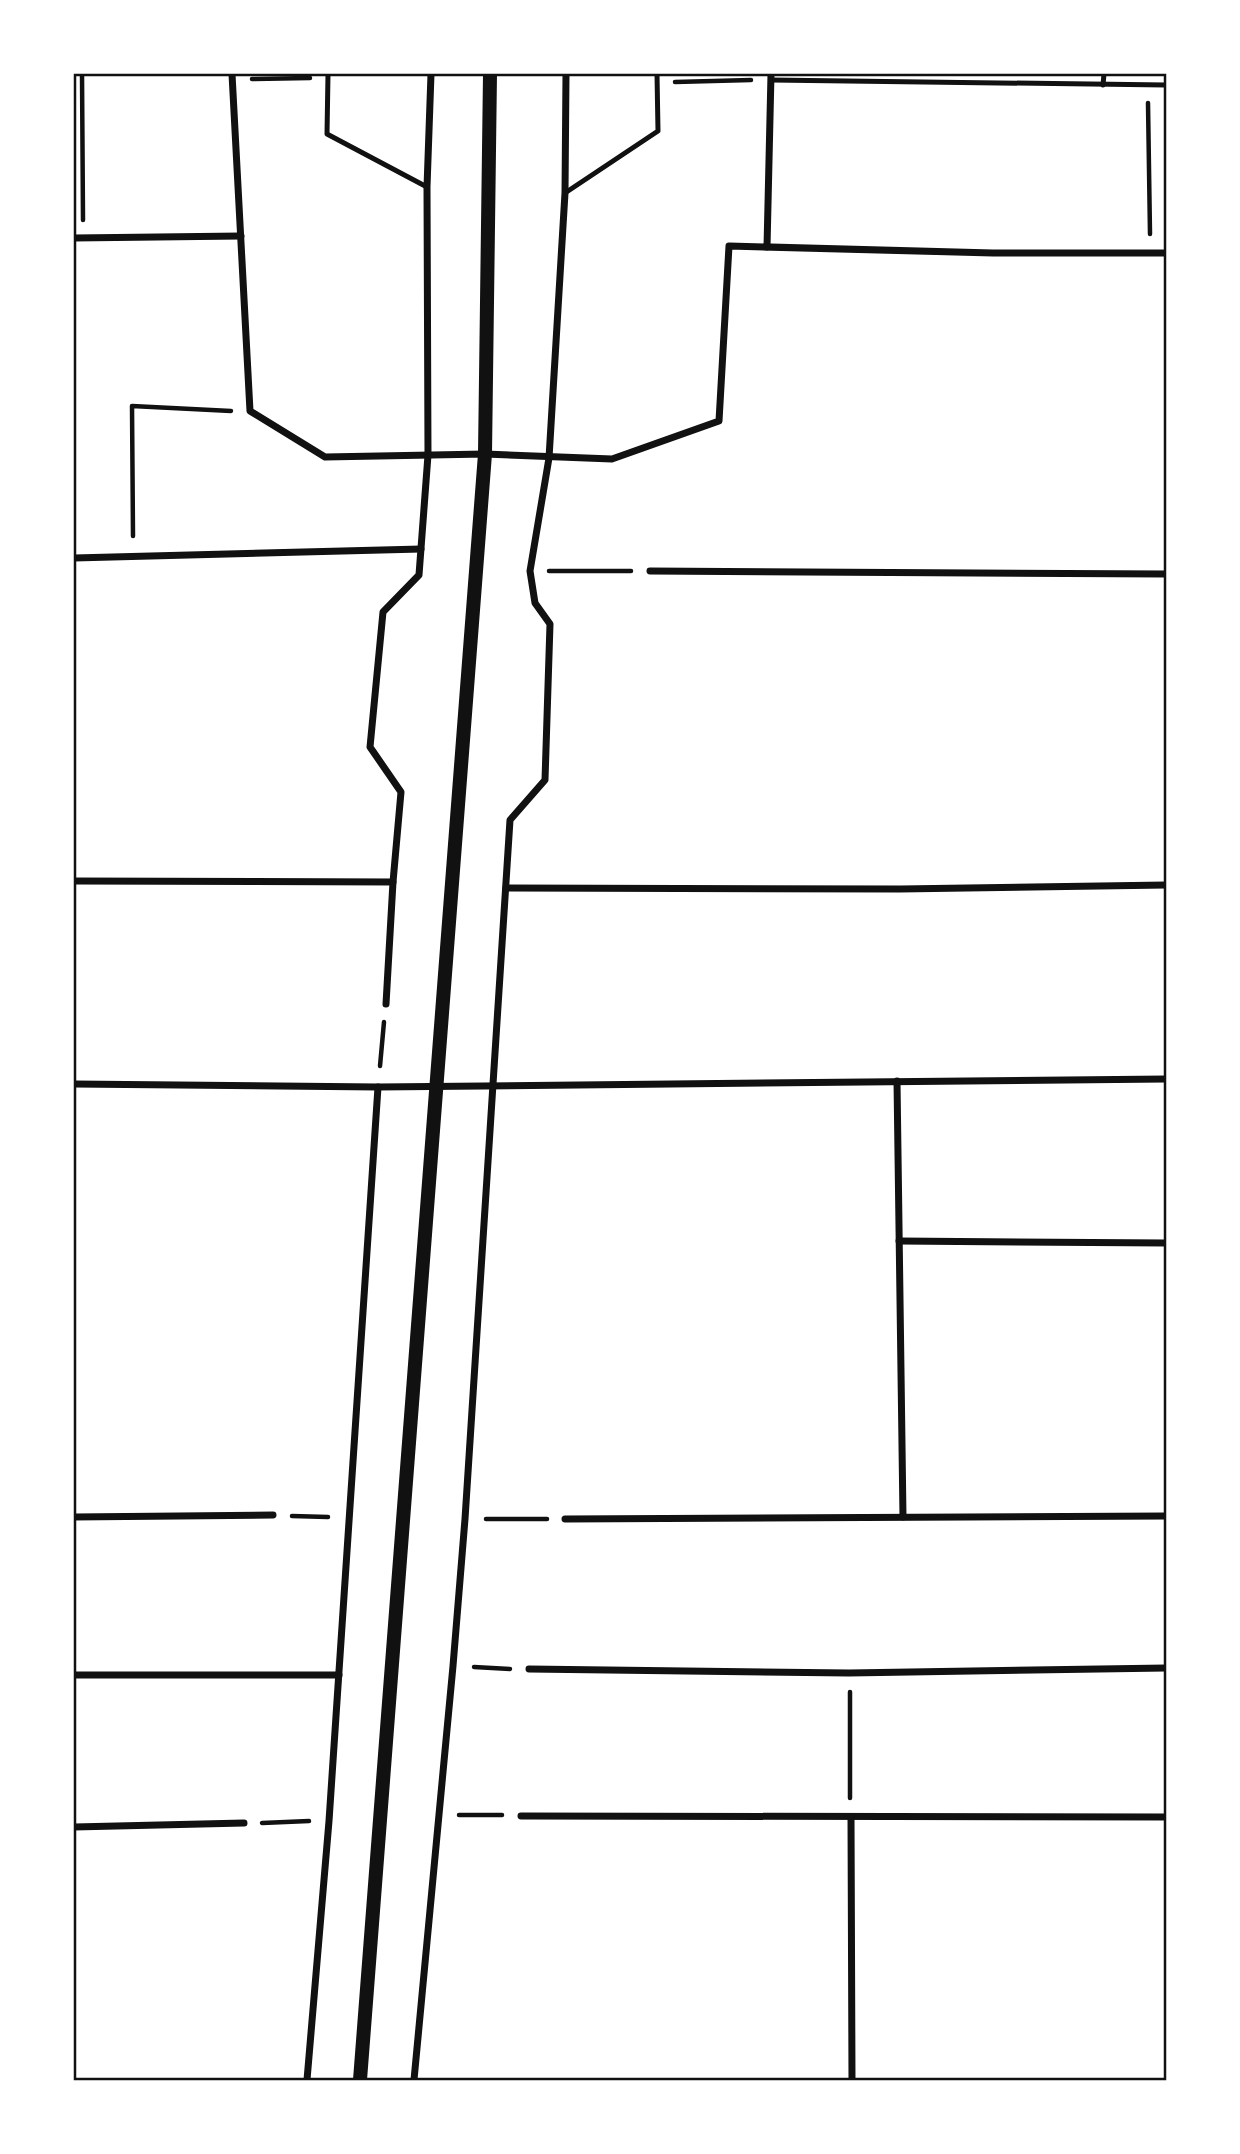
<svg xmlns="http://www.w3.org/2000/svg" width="1240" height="2154" font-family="'Open Sans',sans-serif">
<rect width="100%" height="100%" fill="#fff"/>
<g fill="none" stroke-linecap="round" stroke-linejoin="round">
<g stroke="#111" stroke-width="4.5">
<path d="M82 74 83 220"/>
<path d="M252 79 310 78"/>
<path d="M675 82 751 80"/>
<path d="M1148 103 1150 234"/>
<path d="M133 536 132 406 231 411"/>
<path d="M549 571H631"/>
<path d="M380 1066 384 1022"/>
<path d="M292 1516 328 1517"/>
<path d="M486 1519H547"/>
<path d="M474 1667 510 1669"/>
<path d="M850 1692V1798"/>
<path d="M459 1815H502"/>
<path d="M262 1823 309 1821"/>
</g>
<g stroke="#111" stroke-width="5">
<path d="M328 74 327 134 427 187"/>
<path d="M771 80 1166 85"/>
<path d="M1103 85 1104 74"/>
<path d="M565 193 658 131 657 74"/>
</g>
<g stroke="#111" stroke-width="7">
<path d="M232 74 250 411 325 457 485 454 612 459 719 421 729 246 993 253H1166"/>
<path d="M74 238 241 236"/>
<path d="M767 247 771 74"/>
<path d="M74 558 421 549"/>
<path d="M650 571 1166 574"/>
<path d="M74 881 393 882"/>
<path d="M506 888 900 889 1166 885"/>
<path d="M386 1004 393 882 401 792 370 747 383 612 419 575 428 455 427 187 431 74"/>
<path d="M897 1081 903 1517"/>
<path d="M74 1084 378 1087 1166 1079"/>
<path d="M899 1241 1166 1243"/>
<path d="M74 1517 273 1515"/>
<path d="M565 1519 1166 1516"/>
<path d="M529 1669 849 1673 1166 1668"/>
<path d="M74 1675H339"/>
<path d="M521 1816 1166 1817"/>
<path d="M851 1817 852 2080"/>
<path d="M74 1827 244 1823"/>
<path d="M307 2080 329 1821 378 1087"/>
<path d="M414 2080 453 1666 465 1519 510 820 545 780 550 624 535 603 530 571 549 458 565 193 566 74"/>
</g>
<path stroke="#111" stroke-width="14" d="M360 2080 485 454 490 74"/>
</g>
<rect width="1240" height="2154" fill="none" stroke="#ffffff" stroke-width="150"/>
<rect x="75" y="75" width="1090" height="2004" fill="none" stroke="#111" stroke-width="2.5"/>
</svg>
